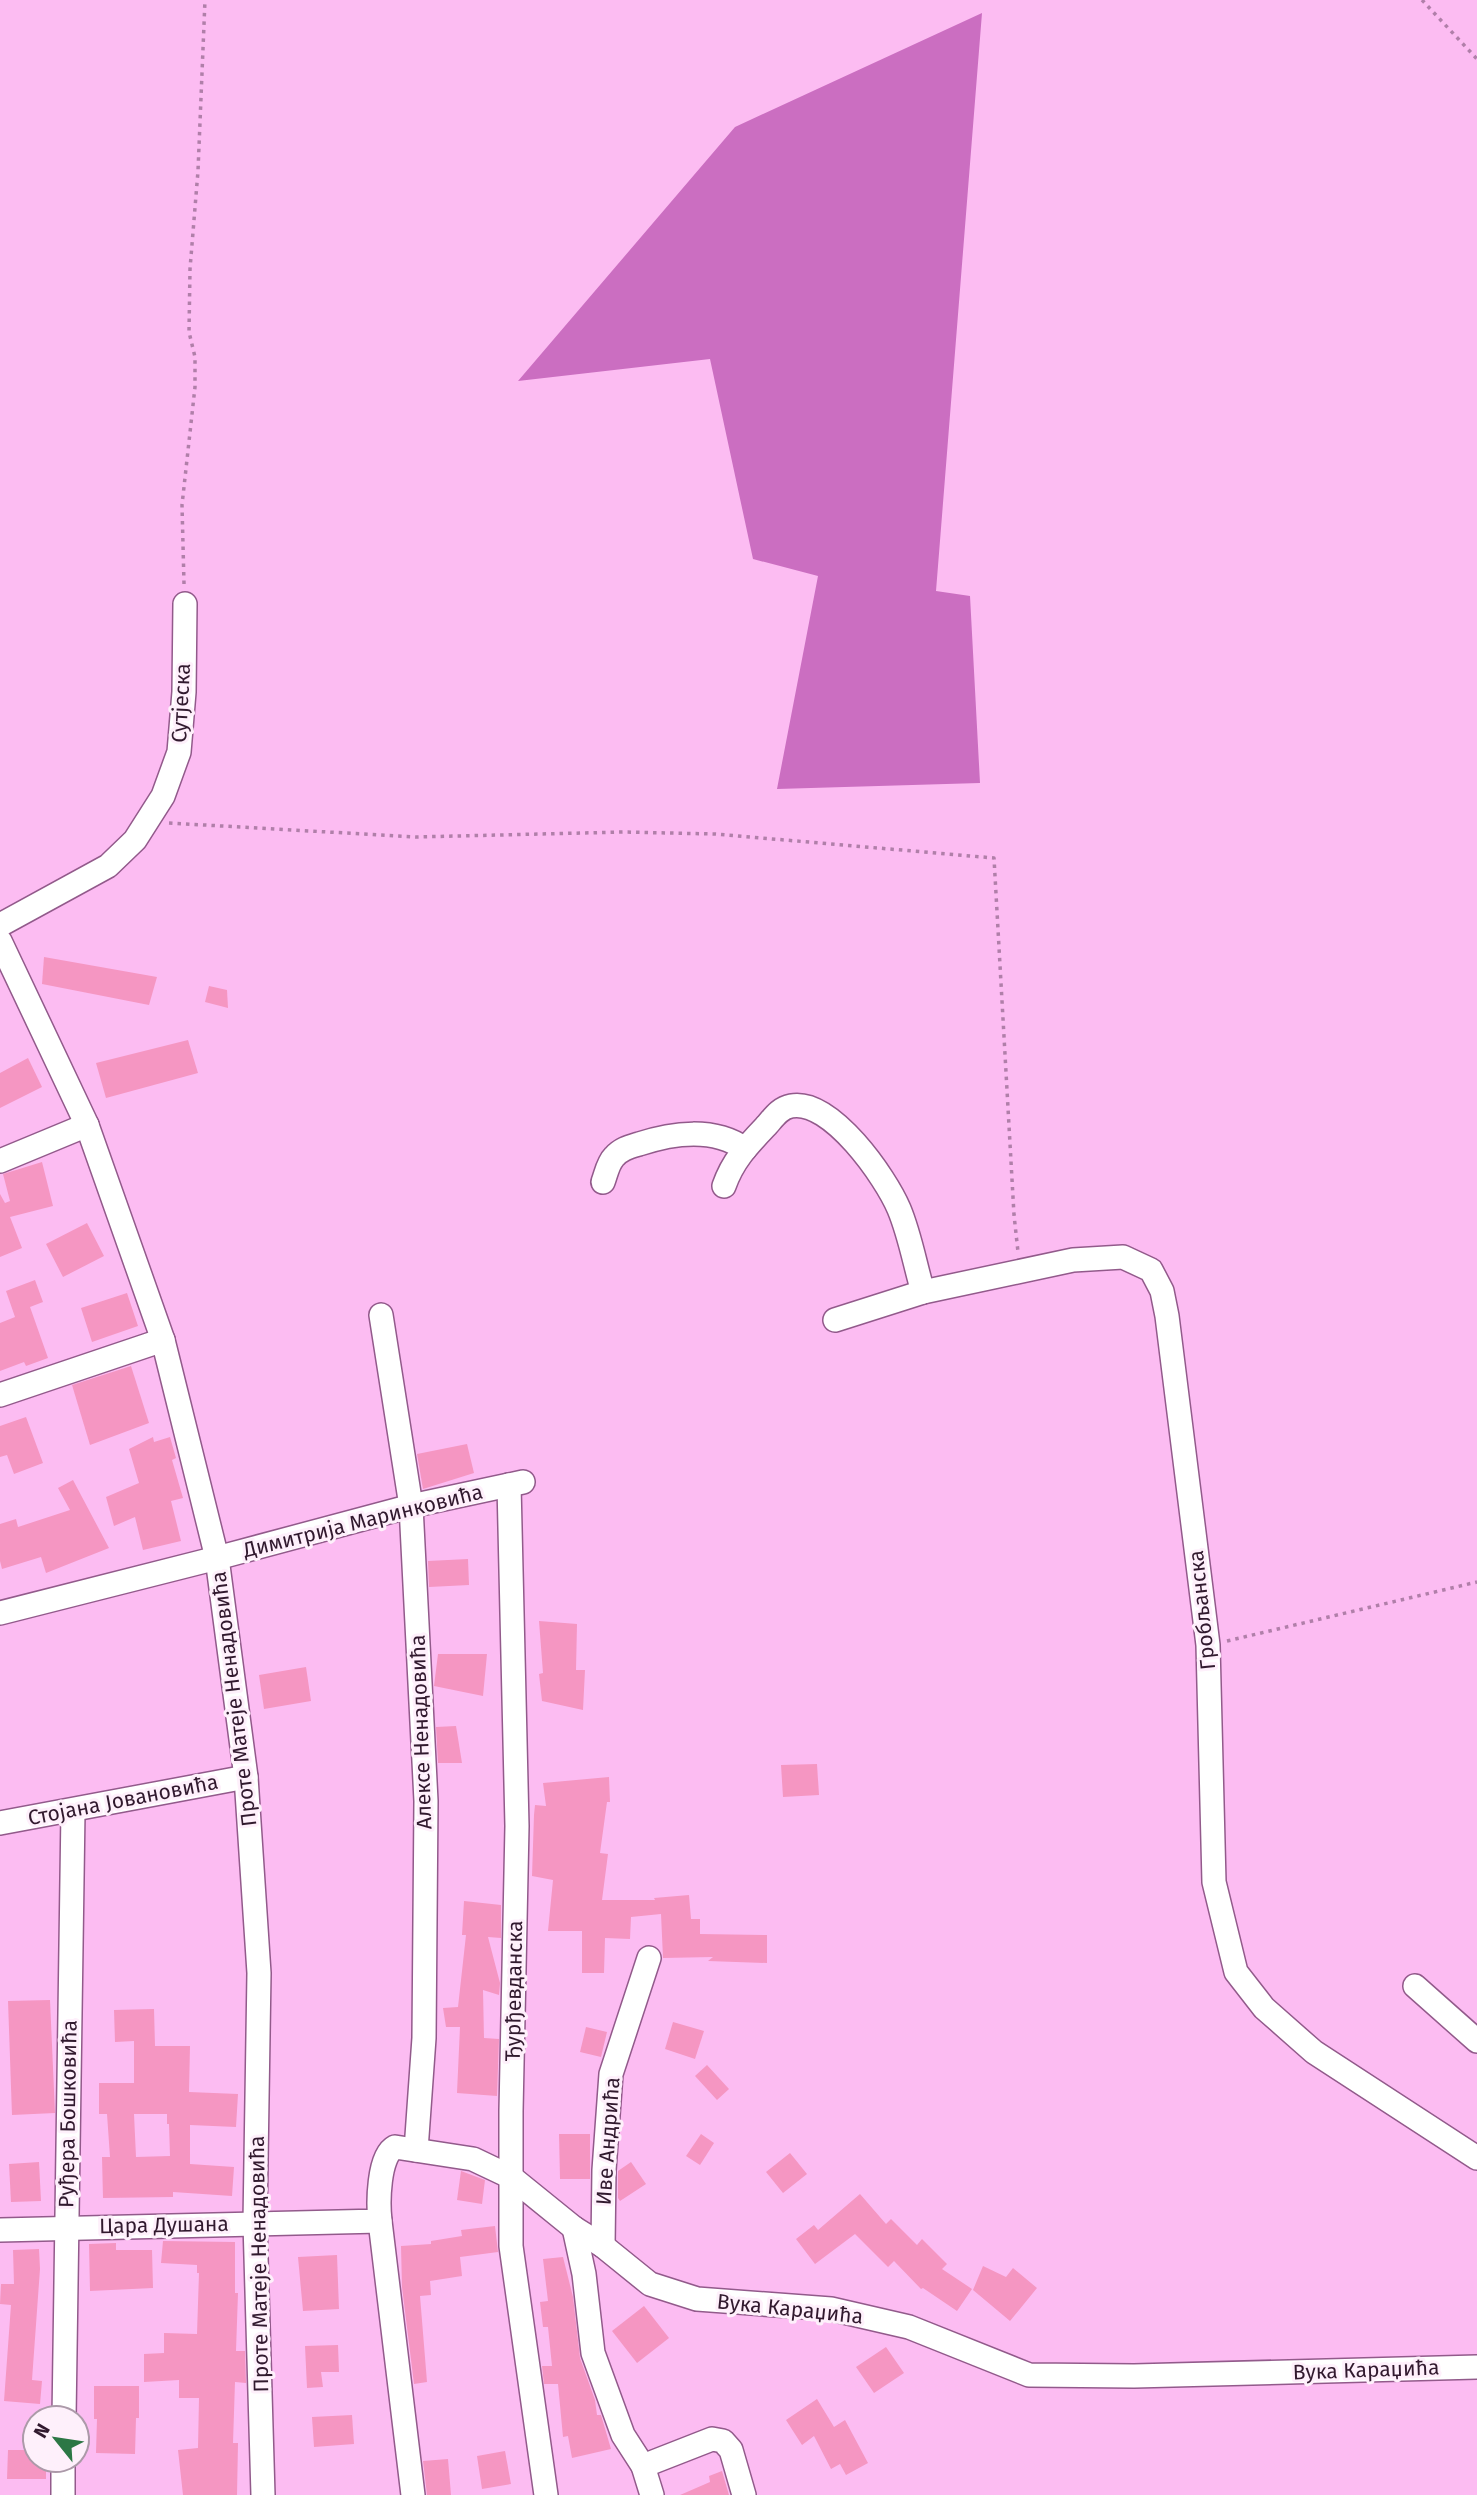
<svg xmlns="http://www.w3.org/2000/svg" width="1477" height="2495" font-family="'Fira Sans',sans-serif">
<rect width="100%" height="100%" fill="#fcbcf2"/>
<path fill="#cb6ec1" d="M982 13 936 591 970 596 980 783 777 789 818 576 753 559 710 359 518 381 735 127Z"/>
<g fill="#f596c2" fill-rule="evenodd">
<path d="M44 957 157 977 149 1005 42 984Z"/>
<path d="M209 986 227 990 228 1008 205 1002Z"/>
<path d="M188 1040 198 1073 106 1098 96 1063Z"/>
<path d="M28 1058 42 1087 0 1108V1073Z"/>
<path d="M42 1162 53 1206 10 1217 22 1248 0 1257V1194L5 1203 10 1201 3 1174Z"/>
<path d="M87 1223 104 1256 63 1277 46 1244Z"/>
<path d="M35 1280 43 1302 30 1307 48 1358 26 1366 24 1362 0 1371V1323L15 1317 6 1291Z"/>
<path d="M127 1293 138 1326 92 1342 81 1308Z"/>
<path d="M131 1366 149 1423 90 1445 72 1385Z"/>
<path d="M26 1417 43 1463 14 1474 7 1455 0 1457V1426Z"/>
<path d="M153 1437 154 1442 170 1437 176 1458 172 1460 183 1498 171 1501 181 1541 143 1550 135 1517 114 1526 106 1497 139 1483 129 1449Z"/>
<path d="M467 1444 474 1473 423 1489 417 1454Z"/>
<path d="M73 1480 109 1548 46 1573 41 1557 2 1569 0 1561V1524L16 1519 18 1527 70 1510 58 1488Z"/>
<path d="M468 1559 469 1585 429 1587 428 1561Z"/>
<path d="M539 1621 577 1624 576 1670H585L583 1710 542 1701 539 1674 543 1673Z"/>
<path d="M438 1654H487L483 1696 434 1686Z"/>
<path d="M306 1667 311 1701 264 1709 259 1675Z"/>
<path d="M456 1726 462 1763H438L436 1727Z"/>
<path d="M817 1764 819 1795 783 1797 781 1765Z"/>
<path d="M609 1777 610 1802H607L600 1853 608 1854 602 1900H655L654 1898 689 1895 691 1919H700V1934L767 1935V1963L708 1961 713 1957 663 1958 661 1914 631 1917 630 1939 605 1938 604 1973H582V1931H548L553 1880 532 1876 534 1815 535 1805 546 1806 543 1783Z"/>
<path d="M464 1901 501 1905V1938L488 1937 500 1983 499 1995 483 1990 484 2038 499 2039 497 2096 457 2093 460 2027H446L443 2008 458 2007 466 1935H462Z"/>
<path d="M50 2000 55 2113 12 2115 8 2001Z"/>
<path d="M154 2009 155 2046H190L189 2092 238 2094 236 2127 190 2125V2164L234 2167 232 2196 173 2192V2197L103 2198 102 2157H110L107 2114H99V2083H134V2041L115 2042 114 2010ZM134 2114H167V2124H169L170 2156 136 2157Z"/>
<path d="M673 2022 704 2031 695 2059 665 2049Z"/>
<path d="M586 2027 607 2032 601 2057 580 2052Z"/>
<path d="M707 2065 729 2089 717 2100 695 2076Z"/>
<path d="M559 2134H590V2179H560Z"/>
<path d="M701 2134 714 2143 700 2165 686 2156Z"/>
<path d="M790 2153 807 2174 783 2193 766 2172Z"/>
<path d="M39 2162 41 2201 11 2202 9 2164Z"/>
<path d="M631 2162 646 2184 620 2201 618 2198V2171Z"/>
<path d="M461 2171 485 2180 482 2204 457 2200Z"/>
<path d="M860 2194 886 2224 891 2219 917 2245 922 2239 947 2264 942 2269 972 2289 957 2311 923 2288 921 2289 894 2261 888 2267 855 2234 815 2264 796 2239 814 2225 818 2230Z"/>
<path d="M495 2226 498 2252 460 2257 462 2276 430 2281 431 2295 420 2296 427 2382 414 2384 402 2287 401 2246 431 2244V2241L462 2236 461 2230Z"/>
<path d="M163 2241 235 2242V2293H238L236 2351H245L246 2383 235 2382 233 2443H238L237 2495H183L178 2450 198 2448 199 2398H179V2380L144 2382V2354L164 2353V2333L197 2334 199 2273H197V2265L161 2263Z"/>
<path d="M116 2243V2250H152L153 2288 90 2291 89 2244Z"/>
<path d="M39 2249 40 2269 32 2380 42 2381 40 2404 4 2401 11 2305 0 2304 1 2284H14L13 2250Z"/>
<path d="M337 2255 339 2309 303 2311 298 2257Z"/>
<path d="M563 2257 573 2297 580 2358 595 2400 597 2415H601L611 2449 572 2458 568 2436 563 2437 558 2384H544L542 2366H552L548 2327H543L540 2302 548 2301 543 2259Z"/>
<path d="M983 2266 1006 2277 1013 2268 1037 2288 1010 2321 973 2290Z"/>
<path d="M644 2306 669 2338 637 2363 612 2331Z"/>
<path d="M338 2345 339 2372H321L323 2387 307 2388 305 2346Z"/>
<path d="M886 2347 904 2373 874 2393 856 2367Z"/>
<path d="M94 2386H139V2418H136L135 2454 96 2453 97 2419H94Z"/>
<path d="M817 2399 834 2427 845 2420 868 2463 846 2475 840 2464 831 2469 814 2436 802 2445 786 2420Z"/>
<path d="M352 2415 354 2444 314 2447 312 2417Z"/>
<path d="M8 2450H35V2460H46V2479H7Z"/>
<path d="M505 2451 511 2484 482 2489 477 2456Z"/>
<path d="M448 2459 451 2495H427L423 2461Z"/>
<path d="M722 2471 729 2495H680L710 2482 709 2476Z"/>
</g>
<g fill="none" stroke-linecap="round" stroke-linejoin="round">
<g stroke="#925a8b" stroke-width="26">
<g id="minor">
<path d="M0 925 108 866 135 840 163 796 179 752 184 692 185 604"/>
<path d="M0 941 87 1125 163 1340 217 1558 246 1777 259 1973 255 2223 263 2495"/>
<path d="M0 1161 87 1125"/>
<path d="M603 1182C606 1174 608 1163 614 1157 621 1149 629 1147 639 1144 672 1133 714 1127 745 1149"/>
<path d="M724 1186C733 1160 748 1145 767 1125 774 1117 780 1108 791 1106 831 1098 886 1178 899 1209 910 1235 915 1265 923 1292"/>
<path d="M381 1315 411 1506 426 1801 424 2038 416 2150"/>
<path d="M835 1320 923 1292 1073 1260 1123 1257 1151 1270 1162 1291 1167 1316 1208 1645 1214 1882 1236 1972 1264 2008 1314 2052 1477 2158"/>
<path d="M0 1395 163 1340"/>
<path d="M509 1485 517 1826 511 2111V2246L546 2495"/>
<path d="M0 1613 217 1558 411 1506 523 1482"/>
<path d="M0 1823 246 1777"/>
<path d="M1415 1986 1477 2041"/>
<path d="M380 2221 413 2495"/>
<path d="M574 2228 584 2274 593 2353 623 2435 643 2466 652 2495"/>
<path d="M0 2230 380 2221C378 2204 378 2156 395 2147L473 2159 511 2177 574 2228 603 2246 650 2284 697 2299 831 2309 909 2327 1029 2375 1134 2376 1477 2367"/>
<path d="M603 2246 604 2170 611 2074 649 1958"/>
<path d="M64 2418 73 1811"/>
<path d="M643 2466 712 2439 723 2441 731 2450 744 2495"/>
<path d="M63 2495V2460"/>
</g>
</g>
<g stroke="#b07fa9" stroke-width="3.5" stroke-dasharray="3.5 5" stroke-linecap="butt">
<path d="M1422 0 1477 59"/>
<path d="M184 584 182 505 195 387V357L189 332 190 269 198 171 205 0"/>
<path d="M169 823 416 837 624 832 715 834 994 858 1014 1215 1018 1252"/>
<path d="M1227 1641 1477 1582"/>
</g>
<use href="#minor" stroke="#fff" stroke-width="23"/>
</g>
<g text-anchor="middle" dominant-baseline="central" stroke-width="6" stroke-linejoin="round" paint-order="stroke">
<g font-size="21" fill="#31192e" stroke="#fef0fb">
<text transform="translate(181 703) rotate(-87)">Сутјеска</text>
<text transform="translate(363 1521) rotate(-14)">Димитрија Маринковића</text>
<text transform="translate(1202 1610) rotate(-96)">Гробљанска</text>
<text transform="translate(234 1699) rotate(-97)">Проте Матеје Ненадовића</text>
<text transform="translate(421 1732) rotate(-92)">Алексе Ненадовића</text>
<text transform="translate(123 1800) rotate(-11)">Стојана Јовановића</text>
<text transform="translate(514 1991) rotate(-89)">Ђурђевданска</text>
<text transform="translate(68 2114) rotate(-89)">Руђера Бошковића</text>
<text transform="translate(608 2141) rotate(-86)">Иве Андрића</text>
<text transform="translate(164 2225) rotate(-1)">Цара Душана</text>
<text transform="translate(259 2264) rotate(-91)">Проте Матеје Ненадовића</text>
<text transform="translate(790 2309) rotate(6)">Вука Караџића</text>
<text transform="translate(1366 2370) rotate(-2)">Вука Караџића</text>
</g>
</g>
<g transform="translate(56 2439) rotate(300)"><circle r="33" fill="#fef0fb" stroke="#ac9aa9" stroke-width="2"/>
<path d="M0-5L12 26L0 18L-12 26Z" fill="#2c7745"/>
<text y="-10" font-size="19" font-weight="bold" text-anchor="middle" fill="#31192e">N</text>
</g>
</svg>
